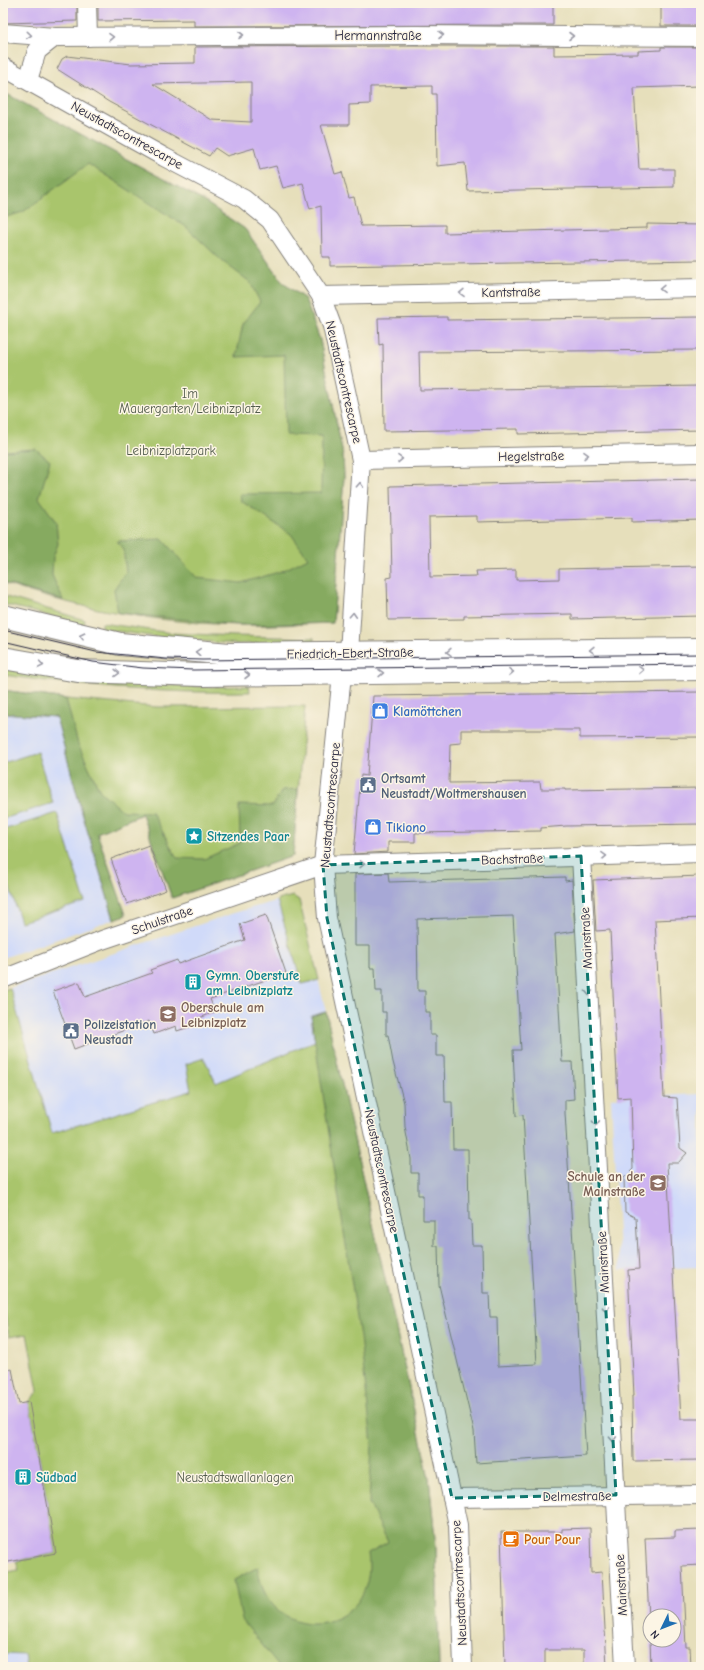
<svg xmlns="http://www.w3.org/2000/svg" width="704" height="1670" font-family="'Comic Neue',sans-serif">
<rect width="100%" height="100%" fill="#fcf5e5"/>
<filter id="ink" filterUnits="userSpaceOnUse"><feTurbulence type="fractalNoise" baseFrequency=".025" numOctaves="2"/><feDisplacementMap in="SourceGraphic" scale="8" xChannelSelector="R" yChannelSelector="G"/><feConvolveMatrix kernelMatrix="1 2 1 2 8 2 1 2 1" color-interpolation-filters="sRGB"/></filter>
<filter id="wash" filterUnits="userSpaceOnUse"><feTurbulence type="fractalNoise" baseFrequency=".012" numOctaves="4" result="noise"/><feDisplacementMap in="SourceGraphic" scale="16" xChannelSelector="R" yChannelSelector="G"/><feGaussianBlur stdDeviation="0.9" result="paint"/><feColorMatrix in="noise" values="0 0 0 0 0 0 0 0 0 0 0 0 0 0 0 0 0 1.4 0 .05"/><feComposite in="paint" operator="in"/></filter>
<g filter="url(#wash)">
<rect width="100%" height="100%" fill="#e6dfbb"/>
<g fill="#d0daf9">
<path d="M3 713 56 717 83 816 114 919 3 958Z"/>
<path d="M293 896 299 900 326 1012 311 1016 315 1041 216 1083 203 1058 186 1064 191 1091 52 1133 10 988 234 913Z"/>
<path d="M701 1094V1267L620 1270 611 1098Z"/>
<path d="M3 1654 26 1655 27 1667H3Z"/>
</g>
<g fill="#a9c56c" stroke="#667454">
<path d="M3 92 202 200 245 229 283 283 305 299 320 340 343 455 344 477 333 623C302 624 270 626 239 625 162 623 75 609 3 583Z"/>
<path d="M3 596 85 620 84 625 3 604Z"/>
<path d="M102 623 171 633 235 636 314 638V643L237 644 171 639 102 629Z"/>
<path d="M3 668 135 683 204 687 249 686 250 692C167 694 85 687 3 675Z"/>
<path d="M3 690 66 699 157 707 305 706 293 856 172 898 142 814 97 833 126 915 114 919 83 816 56 717 3 713Z"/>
<path d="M37 752 53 803 3 819V763Z"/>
<path d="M57 813 85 902 21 922 3 867V830Z"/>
<path d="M293 896 299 900 319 980 302 984 277 900Z"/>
<path d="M10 988 52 1133 191 1091 186 1064 204 1058 216 1083 315 1041 311 1016 326 1012 429 1478 436 1549 439 1667H27L25 1655 3 1654V1573L19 1570 16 1561 56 1553 29 1402 38 1391 27 1334 9 1337 4 1309 3 990Z"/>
</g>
<g fill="#86aa60" stroke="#54664e">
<path d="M3 92 202 200 245 229 283 283 305 299 320 340 343 455 344 477 333 623 238 625 118 613 114 589 126 572 123 548 117 541 162 539 197 578 241 583 282 571 308 558 291 534 241 501 240 494 321 493 322 436 286 435 284 355 236 357 243 324 260 302 250 282 222 261 185 226 88 164 23 212 3 218V188L8 171 3 165Z"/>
<path d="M36 449 50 461 39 498 56 522 58 544 53 557 52 575 63 600 3 583V451Z"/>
<path d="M3 690 66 699 78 744 100 791 123 811 152 812 177 858 204 859 240 843 239 805 273 806 282 790 298 789 293 856 172 898 142 814 97 833 126 915 114 919 83 816 56 717 3 713Z"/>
<path d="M326 1012 429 1478 436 1549 439 1667H280L242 1620 234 1580 258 1567C265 1650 381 1637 368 1553L388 1542 369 1503 372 1444 360 1337 311 1016Z"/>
</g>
<g id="blocks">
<g fill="#ceb4f0" fill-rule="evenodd">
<path d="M3 3H77V21L3 23Z"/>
<path d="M98 3H553V25L194 26V20L98 21Z"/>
<rect x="661" y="3" width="40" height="23"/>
<path d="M416 46H554V55L638 54V51L661 50V47H701V86L634 88 639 169H674V187L468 191 465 163 437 166 436 94H432V86L370 87V104L349 105V125H321L335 174 342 172 349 198 354 197 361 226 445 225V233L647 228V224L701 225V260L330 266V257H322L321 206 310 209 303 183 283 188 276 166 260 170 254 148 227 156 215 148 209 156 109 102 57 69 62 59 67 56 131 64 195 63V47ZM251 82V122L212 120 153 84Z"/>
<path d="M447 317V320L701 317V350L419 352 420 390 701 386V430L518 434V429L384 431 383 344 379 345 378 318Z"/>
<path d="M701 479V520L632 522V518L477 522V516L429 517 430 577 477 576 476 571 516 570V580L559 579V569L701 566V616L572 619V614L464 616V619L388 620 387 578 392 577 390 486Z"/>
<path d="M701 692V737L580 738V730H461V743L450 744 449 783 540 782 541 789H565V790L701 788V824L566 826 541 828V831L415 833V842H388V852L354 854 361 775 367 776 373 696Z"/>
<path d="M149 845 166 890 127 904 111 859Z"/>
<path d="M388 873 389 882 565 877V881L572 880 575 931 555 934 562 1062H572L574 1099 565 1100V1113L586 1456 476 1463 474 1431 439 1285 438 1246H434V1220H423V1195H418V1173H411V1159L405 1127 404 1103 393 1062 388 1035H386V1012H382V991H376L375 968H370V946H355V874ZM513 916 521 1050H513L516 1116 523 1115 537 1364 498 1366 497 1317H490L489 1293H483L482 1245H472L471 1220H469L468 1149H453L452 1102H445L444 1056H436V1035H430V1012H425V991H418L417 919Z"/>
<path d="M701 876V918L655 920 664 1097 677 1098 680 1148 687 1153 678 1163H667L681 1419H701V1460L633 1461 632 1396H634L628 1270 639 1269 636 1218 625 1212 624 1178 633 1169 631 1097 618 1098 610 930 596 931 593 880Z"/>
<path d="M266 915 286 973 210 999 215 1012 194 1020 195 1025 177 1031 176 1026 154 1034 149 1021 74 1049 53 991 79 982 85 997 152 973 150 970 177 960 178 964 245 940 240 924Z"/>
<path d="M12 1369 19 1404 29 1402 56 1553 3 1563V1370Z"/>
<path d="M590 1528 591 1573 602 1572 607 1667H584V1650H545V1667H505L501 1532H562V1529Z"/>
<path d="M701 1530V1565L682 1566 686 1647H690L691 1667H651L650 1640H674V1616H650V1639L645 1538 675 1537V1531Z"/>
</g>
</g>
</g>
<g filter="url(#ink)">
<use href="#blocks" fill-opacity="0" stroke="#84807b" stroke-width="1"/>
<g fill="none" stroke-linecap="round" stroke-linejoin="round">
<g stroke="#84807b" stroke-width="20">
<g id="street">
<path d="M87 3 88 37"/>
<path d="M3 33 55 37"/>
<path d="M3 67 164 157 244 199 270 220 321 296 332 326 361 460 349 653"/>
<path d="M28 80 37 51 55 37 416 35 701 37"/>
<path d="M321 296 701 288"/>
<path d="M361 460 701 453"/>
<path d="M342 674 323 865 327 918 458 1525 463 1667"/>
<path d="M581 856 625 1667"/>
<path d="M3 979 102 940 323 865 701 853"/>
<path d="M452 1498 701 1495"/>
</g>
</g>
<g stroke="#84807b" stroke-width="24">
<g id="secondary">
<path d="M3 616 120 644 229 654 701 649"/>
<path d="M3 658 78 671 202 675 701 669"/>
</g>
</g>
<use href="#street" stroke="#fff" stroke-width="18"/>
<use href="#secondary" stroke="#fff" stroke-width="22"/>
<g stroke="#22223b" stroke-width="1">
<path d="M3 630 96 652 166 659 202 660 701 654"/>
<path d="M3 641 93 662 143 668 193 670 701 664"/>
</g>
</g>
<defs><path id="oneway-chevron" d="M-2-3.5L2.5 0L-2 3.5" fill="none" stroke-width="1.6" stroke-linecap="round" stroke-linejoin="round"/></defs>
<g stroke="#9c9ca7">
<use href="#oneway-chevron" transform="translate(29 35) rotate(5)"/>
<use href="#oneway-chevron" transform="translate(241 35)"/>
<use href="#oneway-chevron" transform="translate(441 35)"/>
<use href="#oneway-chevron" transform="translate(571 36)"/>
<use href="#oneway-chevron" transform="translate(111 37) rotate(-1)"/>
<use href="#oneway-chevron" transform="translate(662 289) rotate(179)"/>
<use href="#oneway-chevron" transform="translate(462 293) rotate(179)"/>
<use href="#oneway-chevron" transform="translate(586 455) rotate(-1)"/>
<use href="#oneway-chevron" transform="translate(400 459) rotate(-1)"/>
<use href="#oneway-chevron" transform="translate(360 485) rotate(-87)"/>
<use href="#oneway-chevron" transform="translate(353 615) rotate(-87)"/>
<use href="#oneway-chevron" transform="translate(82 636) rotate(-166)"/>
<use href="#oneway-chevron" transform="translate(592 650) rotate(179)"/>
<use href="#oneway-chevron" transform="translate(198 652) rotate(-176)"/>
<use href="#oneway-chevron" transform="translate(449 652) rotate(179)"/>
<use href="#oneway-chevron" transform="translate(41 665) rotate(10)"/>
<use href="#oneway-chevron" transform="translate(641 670) rotate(-1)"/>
<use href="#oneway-chevron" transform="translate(511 672) rotate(-1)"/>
<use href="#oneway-chevron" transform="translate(117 673) rotate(2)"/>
<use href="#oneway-chevron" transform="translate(381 673) rotate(-1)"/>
<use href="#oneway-chevron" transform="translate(247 675)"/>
<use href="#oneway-chevron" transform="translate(604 856) rotate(-2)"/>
<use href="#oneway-chevron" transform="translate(362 864) rotate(-2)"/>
<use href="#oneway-chevron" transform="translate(589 993) rotate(87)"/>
<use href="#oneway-chevron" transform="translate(596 1123) rotate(87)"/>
<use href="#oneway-chevron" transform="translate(606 1309) rotate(87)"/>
<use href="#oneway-chevron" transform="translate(613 1439) rotate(87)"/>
</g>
</g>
<path fill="#0f766e" fill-opacity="0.2" stroke="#0f766e" stroke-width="3" stroke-dasharray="8 5" stroke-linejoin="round" d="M581 856 616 1495 452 1498 327 918 323 865Z"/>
<defs>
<g id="shop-square" transform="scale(0.9)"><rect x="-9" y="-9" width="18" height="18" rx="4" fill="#3f7fe0" stroke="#fcf5e5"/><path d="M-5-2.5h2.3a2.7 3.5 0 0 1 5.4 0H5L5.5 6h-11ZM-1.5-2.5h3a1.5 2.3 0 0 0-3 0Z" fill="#fff"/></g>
<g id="civic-square" transform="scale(0.9)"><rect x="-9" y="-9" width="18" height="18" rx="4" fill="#5c6f8a" stroke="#fcf5e5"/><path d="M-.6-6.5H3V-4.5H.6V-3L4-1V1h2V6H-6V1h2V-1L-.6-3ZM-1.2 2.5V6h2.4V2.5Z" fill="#fff"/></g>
<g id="sight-square" transform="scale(0.9)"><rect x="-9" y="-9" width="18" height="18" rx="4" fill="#0f9aa8" stroke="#fcf5e5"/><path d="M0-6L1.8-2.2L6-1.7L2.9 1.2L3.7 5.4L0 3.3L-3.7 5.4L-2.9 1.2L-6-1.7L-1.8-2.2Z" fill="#fff"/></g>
<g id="building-square" transform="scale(0.9)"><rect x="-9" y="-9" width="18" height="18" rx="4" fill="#0f9aa8" stroke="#fcf5e5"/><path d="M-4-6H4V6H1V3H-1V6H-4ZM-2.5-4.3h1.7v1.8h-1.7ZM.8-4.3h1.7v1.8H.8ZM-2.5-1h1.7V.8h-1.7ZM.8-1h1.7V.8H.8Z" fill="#fff"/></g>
<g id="school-square" transform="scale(0.9)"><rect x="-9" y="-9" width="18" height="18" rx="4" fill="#8d6e63" stroke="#fcf5e5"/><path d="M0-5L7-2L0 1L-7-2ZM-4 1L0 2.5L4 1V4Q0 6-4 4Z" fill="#fff"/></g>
<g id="cafe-square" transform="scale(0.9)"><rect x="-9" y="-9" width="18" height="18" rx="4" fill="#e8710a" stroke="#fcf5e5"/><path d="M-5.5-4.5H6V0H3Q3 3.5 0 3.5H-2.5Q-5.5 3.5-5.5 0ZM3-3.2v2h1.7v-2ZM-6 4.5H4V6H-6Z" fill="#fff"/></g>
</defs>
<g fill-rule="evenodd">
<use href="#shop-square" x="380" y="711"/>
<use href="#civic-square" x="368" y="785"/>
<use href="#shop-square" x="373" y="827"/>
<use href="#sight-square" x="194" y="836"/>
<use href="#building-square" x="193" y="982"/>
<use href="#school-square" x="168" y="1014"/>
<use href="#civic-square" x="71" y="1031"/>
<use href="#school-square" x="658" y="1183"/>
<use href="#building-square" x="23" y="1477"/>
<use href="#cafe-square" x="511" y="1539"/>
</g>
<g text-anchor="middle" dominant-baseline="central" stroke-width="3" stroke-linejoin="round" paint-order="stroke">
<g font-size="13" fill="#22223b" stroke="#fcf5e5">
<text x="378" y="35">Hermannstraße</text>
<text transform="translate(127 135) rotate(29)">Neustadtscontrescarpe</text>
<text transform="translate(511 292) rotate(-1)">Kantstraße</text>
<text transform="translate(344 382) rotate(77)">Neustadtscontrescarpe</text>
<text transform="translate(531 456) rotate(-1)">Hegelstraße</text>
<text transform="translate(350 653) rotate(-1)">Friedrich-Ebert-Straße</text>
<text transform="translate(330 805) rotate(-85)">Neustadtscontrescarpe</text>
<text transform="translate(512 859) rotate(-2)">Bachstraße</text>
<text transform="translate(162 920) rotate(-19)">Schulstraße</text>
<text transform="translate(586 938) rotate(-93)">Mainstraße</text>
<text transform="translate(382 1171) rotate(78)">Neustadtscontrescarpe</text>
<text transform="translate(603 1262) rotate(-93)">Mainstraße</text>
<text transform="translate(577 1496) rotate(-1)">Delmestraße</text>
<text transform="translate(459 1583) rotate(-93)">Neustadtscontrescarpe</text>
<text transform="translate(621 1585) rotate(-93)">Mainstraße</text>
</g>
<g font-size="13" fill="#515b4c" stroke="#fcf5e5">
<text x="190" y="393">Im<tspan x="190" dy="15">Mauergarten/Leibnizplatz</tspan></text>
<text x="171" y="450">Leibnizplatzpark</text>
<text x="235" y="1477">Neustadtswallanlagen</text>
</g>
<g font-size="13" font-weight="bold" fill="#366cbe" stroke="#fcf5e5" text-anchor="start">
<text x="393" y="711">Klamöttchen</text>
<text x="386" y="827">Tikiono</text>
</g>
<g font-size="13" font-weight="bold" fill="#4e5e75" stroke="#fcf5e5" text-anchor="start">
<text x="381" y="778">Ortsamt<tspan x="381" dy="15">Neustadt/Woltmershausen</tspan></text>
<text x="84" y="1024">Polizeistation<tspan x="84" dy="15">Neustadt</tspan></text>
</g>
<g font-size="13" font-weight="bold" fill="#0d838f" stroke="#fcf5e5" text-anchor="start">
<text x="207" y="836">Sitzendes Paar</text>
<text x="206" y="975">Gymn. Oberstufe<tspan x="206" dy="15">am Leibnizplatz</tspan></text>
<text x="36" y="1477">Südbad</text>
</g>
<g font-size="13" font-weight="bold" fill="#785e54" stroke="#fcf5e5" text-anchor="start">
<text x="181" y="1007">Oberschule am<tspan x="181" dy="15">Leibnizplatz</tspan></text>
<text x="645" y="1176" text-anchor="end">Schule an der<tspan x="645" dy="15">Mainstraße</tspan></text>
</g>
<g font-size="13" font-weight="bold" fill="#c56008" stroke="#fcf5e5" text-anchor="start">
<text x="524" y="1539">Pour Pour</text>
</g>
</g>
<rect width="704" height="1670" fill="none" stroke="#fcf5e5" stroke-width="16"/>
<g transform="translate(662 1628) rotate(227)"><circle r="19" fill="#fcf5e5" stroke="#a5a1a1"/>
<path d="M0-3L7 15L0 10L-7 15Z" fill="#1f6fb2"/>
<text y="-6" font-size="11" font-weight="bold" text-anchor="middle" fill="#22223b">N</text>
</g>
</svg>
